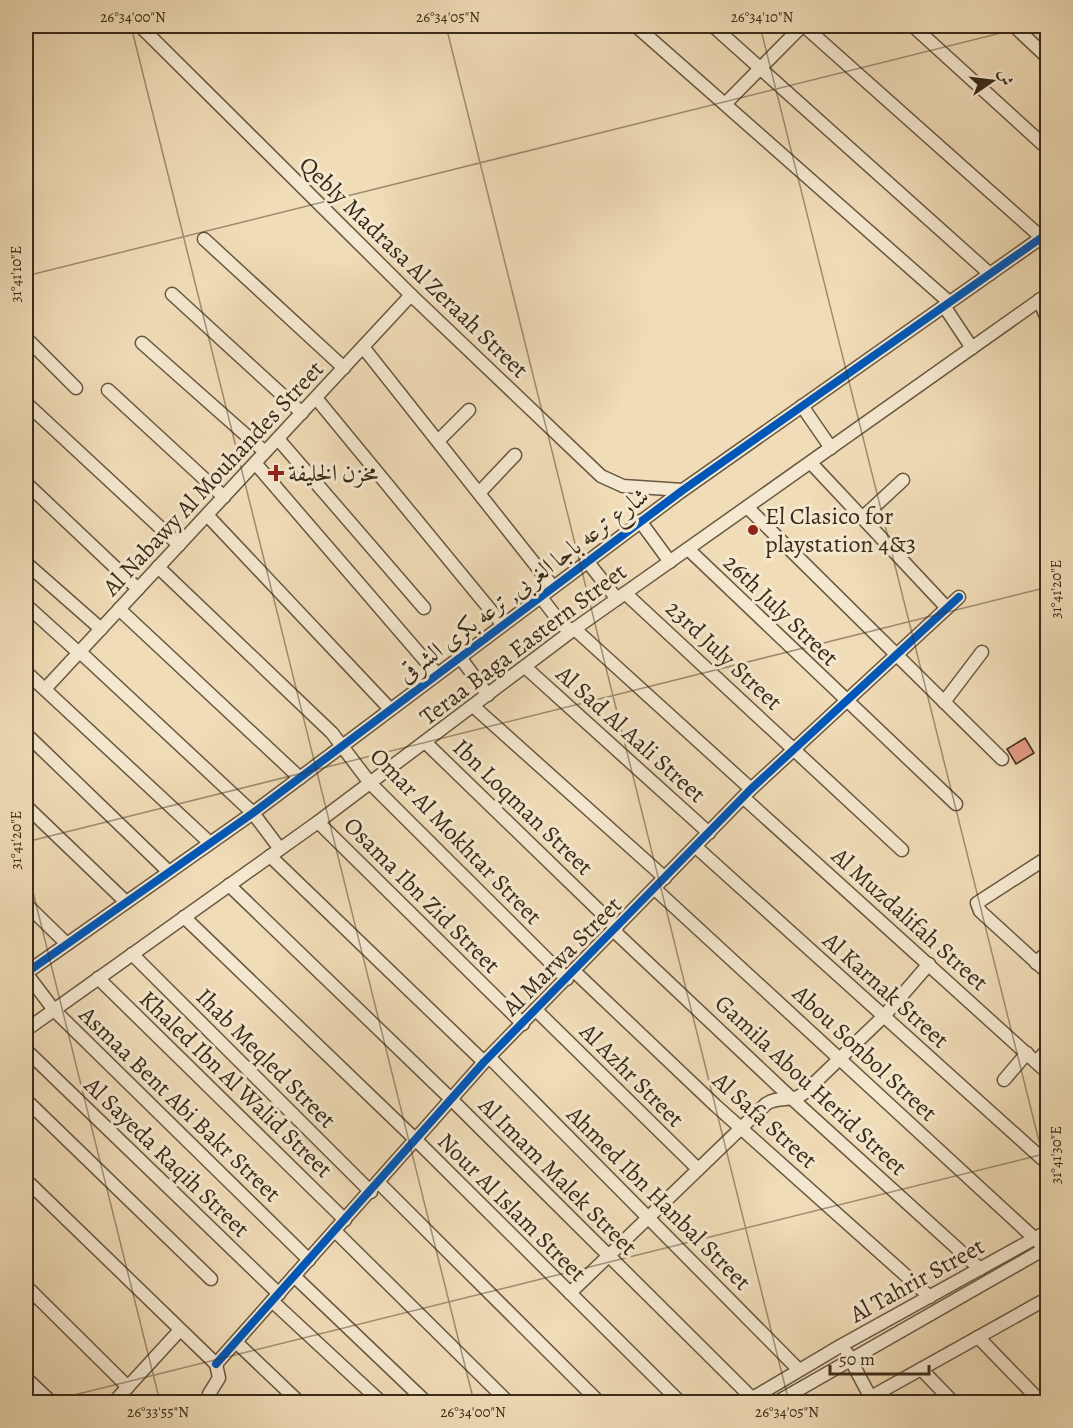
<svg xmlns="http://www.w3.org/2000/svg" width="1073" height="1428" font-family="Alegreya,Amiri,serif">
<rect width="100%" height="100%" fill="#f0dcb7"/>
<filter id="stains"><feTurbulence type="fractalNoise" baseFrequency=".00333" numOctaves="4"/><feColorMatrix values="0 0 0 0 .2 0 0 0 0 .09 0 0 0 0 .02 0 0 0 .5 -.17"/></filter>
<radialGradient id="worn" r=".72"><stop offset=".6" stop-color="#630" stop-opacity="0"/><stop offset="1" stop-color="#630" stop-opacity=".3"/></radialGradient>
<path fill="#e59c86" stroke="#3a2b19" stroke-width="1.5" d="M1025 738 1034 753 1016 764 1007 749Z"/>
<g fill="none" stroke-linecap="round" stroke-linejoin="round">
<g stroke="#685740" stroke-width="15">
<g id="street">
<path d="M140 26 411 295 601 476 623 486 683 490"/>
<path d="M636 26 949 302"/>
<path d="M713 26 990 274"/>
<path d="M804 26 1041 237"/>
<path d="M913 26 1048 149"/>
<path d="M1014 26 1048 58"/>
<path d="M725 104 802 26"/>
<path d="M204 239 344 368"/>
<path d="M172 294 302 413"/>
<path d="M1039 300 1048 321"/>
<path d="M944 306 972 348"/>
<path d="M26 338 76 388"/>
<path d="M142 343 265 452"/>
<path d="M363 347 553 587"/>
<path d="M108 390 224 497"/>
<path d="M316 398 502 624"/>
<path d="M26 403 179 545"/>
<path d="M802 406 831 448"/>
<path d="M278 439 424 608"/>
<path d="M438 441 469 410"/>
<path d="M255 463 436 673"/>
<path d="M811 463 947 608"/>
<path d="M26 483 138 589"/>
<path d="M479 493 515 455"/>
<path d="M748 508 1002 759"/>
<path d="M207 515 390 709"/>
<path d="M862 518 903 480"/>
<path d="M640 521 670 562"/>
<path d="M688 549 956 804"/>
<path d="M587 561 617 599"/>
<path d="M26 563 101 629"/>
<path d="M158 567 332 733 370 783 567 979"/>
<path d="M625 593 902 850"/>
<path d="M540 596 563 626 578 632 751 789"/>
<path d="M26 605 79 653"/>
<path d="M119 609 300 778"/>
<path d="M80 652 253 813 280 849"/>
<path d="M459 656 488 695"/>
<path d="M525 667 709 833"/>
<path d="M26 672 210 843"/>
<path d="M45 689 411 295"/>
<path d="M944 702 982 652"/>
<path d="M473 706 665 878"/>
<path d="M26 734 169 872"/>
<path d="M425 742 617 928"/>
<path d="M744 798 1048 1073"/>
<path d="M26 806 126 902"/>
<path d="M318 822 523 1024"/>
<path d="M696 847 1048 1164"/>
<path d="M270 856 484 1062"/>
<path d="M1048 857 977 903 980 911 1048 973"/>
<path d="M229 885 451 1099 752 1398"/>
<path d="M655 889 1045 1248"/>
<path d="M26 904 67 944"/>
<path d="M184 917 416 1140 680 1402"/>
<path d="M614 931 788 1095 980 1269"/>
<path d="M132 954 371 1192"/>
<path d="M1036 963 1048 951"/>
<path d="M575 972 715 1105 930 1297"/>
<path d="M26 973 253 813 683 490 1048 233"/>
<path d="M26 973 54 1010 309 1260"/>
<path d="M98 978 345 1220"/>
<path d="M536 1010 698 1169"/>
<path d="M26 1030 318 822 573 630 1048 294"/>
<path d="M26 1050 279 1294"/>
<path d="M489 1057 798 1369"/>
<path d="M1036 1062 1048 1049"/>
<path d="M1004 1080 1027 1053"/>
<path d="M26 1100 211 1279"/>
<path d="M26 1180 216 1364 219 1378 209 1394 213 1402"/>
<path d="M379 1183 599 1402"/>
<path d="M335 1231 508 1402"/>
<path d="M294 1276 426 1402"/>
<path d="M26 1286 128 1387"/>
<path d="M570 1293 766 1104C779 1095 793 1103 804 1093L884 1016 929 964"/>
<path d="M272 1301 381 1402"/>
<path d="M978 1337 1041 1402"/>
<path d="M236 1342 299 1402"/>
<path d="M847 1353 873 1402"/>
<path d="M216 1364 484 1062 751 789 959 597"/>
<path d="M921 1369 953 1402"/>
<path d="M26 1378 51 1402"/>
<path d="M114 1402 180 1330"/>
<path d="M746 1402 842 1345 1048 1231"/>
<path d="M777 1402 1048 1247"/>
<path d="M862 1402 1048 1298"/>
</g>
</g>
<use href="#street" stroke="#f5e8d0" stroke-width="12"/>
<g stroke="#f5e8d0" stroke-width="11">
<g id="cycleway">
<path d="M26 973 253 813 683 490 1048 233"/>
<path d="M216 1364 484 1062 751 789 959 597"/>
</g>
</g>
<use href="#cycleway" stroke="#0057b8" stroke-width="8"/>
</g>
<path fill="none" stroke="#3a2b19" stroke-width="1.5" stroke-opacity="0.45" d="M131 26 474 1402M446 26 789 1402M760 26 1048 1177M26 276 1029 26M26 842 1048 587M26 864 160 1402M46 1402 1048 1153"/>
<g fill="#8f2418" stroke="#f5e8d0" stroke-width="2">
<path d="M273 464h6v6h6v6h-6v6h-6v-6h-6v-6h6z"/>
<circle cx="753" cy="530" r="6"/>
</g>
<g text-anchor="middle" dominant-baseline="central" stroke-width="6" stroke-linejoin="round" paint-order="stroke">
<g font-size="24" fill="#3a2b19" stroke="#f5e8d0">
<text transform="translate(414 267) rotate(44)">Qebly Madrasa Al Zeraah Street</text>
<text transform="translate(213 478) rotate(-47)">Al Nabawy Al Mouhandes Street</text>
<text transform="translate(523 585) rotate(-37)">شارع ترعه باجا الغربى, ترعه بكرى الشرقى</text>
<text transform="translate(781 610) rotate(44)">26th July Street</text>
<text transform="translate(523 644) rotate(-37)">Teraa Baga Eastern Street</text>
<text transform="translate(724 655) rotate(43)">23rd July Street</text>
<text transform="translate(631 734) rotate(42)">Al Sad Al Aali Street</text>
<text transform="translate(523 807) rotate(44)">Ibn Loqman Street</text>
<text transform="translate(456 836) rotate(46)">Omar Al Mokhtar Street</text>
<text transform="translate(422 895) rotate(45)">Osama Ibn Zid Street</text>
<text transform="translate(910 919) rotate(42)">Al Muzdalifah Street</text>
<text transform="translate(562 956) rotate(-45)">Al Marwa Street</text>
<text transform="translate(886 990) rotate(42)">Al Karnak Street</text>
<text transform="translate(865 1053) rotate(43)">Abou Sonbol Street</text>
<text transform="translate(266 1058) rotate(45)">Ihab Meqled Street</text>
<text transform="translate(632 1075) rotate(45)">Al Azhr Street</text>
<text transform="translate(236 1084) rotate(44)">Khaled Ibn Al Walid Street</text>
<text transform="translate(811 1085) rotate(43)">Gamila Abou Herid Street</text>
<text transform="translate(180 1104) rotate(44)">Asmaa Bent Abi Bakr Street</text>
<text transform="translate(765 1120) rotate(42)">Al Safa Street</text>
<text transform="translate(167 1157) rotate(44)">Al Sayeda Raqih Street</text>
<text transform="translate(558 1176) rotate(45)">Al Imam Malek Street</text>
<text transform="translate(659 1198) rotate(45)">Ahmed Ibn Hanbal Street</text>
<text transform="translate(512 1207) rotate(45)">Nour Al Islam Street</text>
<text transform="translate(917 1280) rotate(-29)">Al Tahrir Street</text>
</g>
<g font-size="24" fill="#3a2b19" stroke="#f5e8d0" text-anchor="start">
<text x="288" y="473">مخزن الخليفة</text>
<text x="765" y="516">El Clasico for<tspan x="765" dy="28">playstation 4&amp;3</tspan></text>
</g>
</g>
<rect width="1073" height="1428" fill="none" stroke="#f0dcb7" stroke-width="66"/>
<g transform="translate(992 81) rotate(76)" stroke="#f5e8d0" stroke-width="4.5" paint-order="stroke">
<path d="M0-4.5L10 22L0 15L-10 22Z" fill="#3a2b19"/>
<text y="-9" font-size="16" font-weight="bold" text-anchor="middle" fill="#3a2b19">ش</text>
</g>
<path d="M830 1365v9h99v-9" fill="none" stroke="#3a2b19" stroke-width="3"/>
<text x="839" y="1365" font-size="18" fill="#3a2b19" stroke="#f5e8d0" stroke-width="4.5" paint-order="stroke">50 m</text>
<rect x="33" y="33" width="1007" height="1362" fill="none" stroke="#3a2b19" stroke-width="2"/>
<g font-size="15" text-anchor="middle" fill="#3a2b19">
<text x="133" y="22">26°34'00"N</text>
<text x="448" y="22">26°34'05"N</text>
<text x="762" y="22">26°34'10"N</text>
<text transform="translate(16 274) rotate(-90)" y="5">31°41'10"E</text>
<text transform="translate(1056 589) rotate(-90)" y="5">31°41'20"E</text>
<text transform="translate(16 840) rotate(-90)" y="5">31°41'20"E</text>
<text transform="translate(1056 1155) rotate(-90)" y="5">31°41'30"E</text>
<text x="158" y="1417">26°33'55"N</text>
<text x="473" y="1417">26°34'00"N</text>
<text x="787" y="1417">26°34'05"N</text>
</g>
<rect width="100%" height="100%" filter="url(#stains)"/>
<rect width="100%" height="100%" fill="url(#worn)"/>
</svg>
